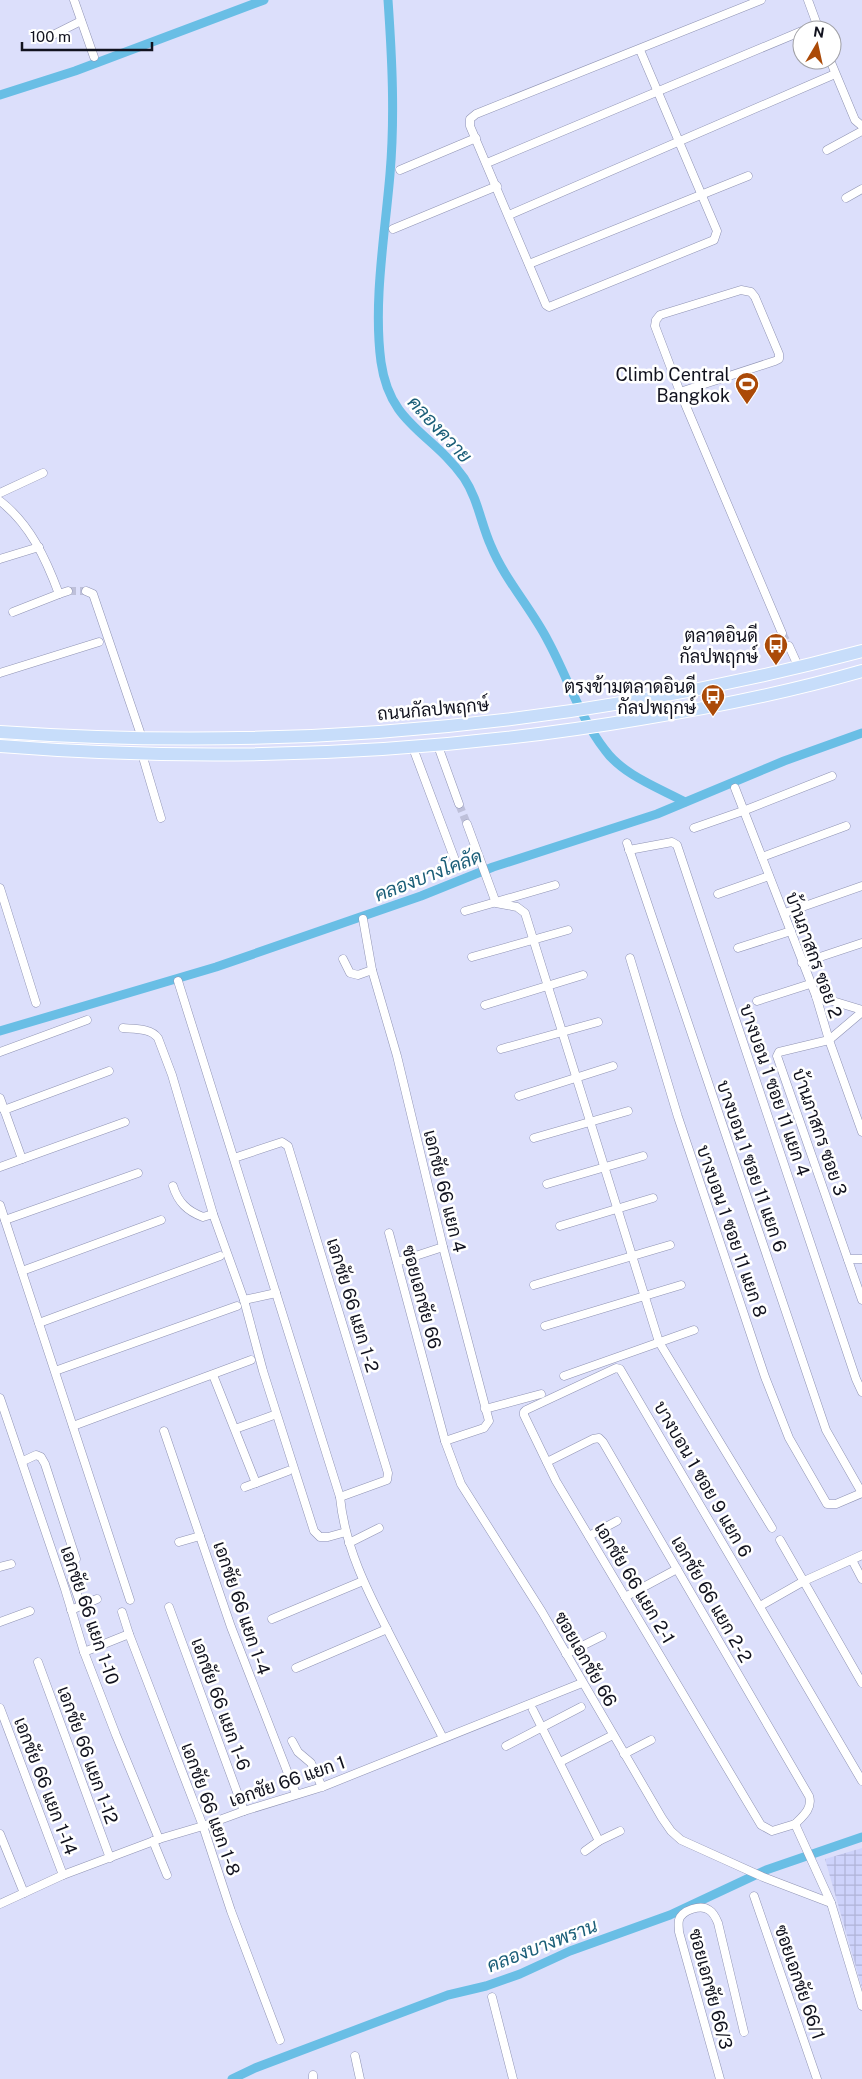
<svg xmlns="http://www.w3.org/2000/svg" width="862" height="2079" font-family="'Public Sans',Sarabun,sans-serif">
<defs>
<pattern id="industrial-grid" width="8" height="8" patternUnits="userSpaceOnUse" patternTransform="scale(1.25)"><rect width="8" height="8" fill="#ced3fb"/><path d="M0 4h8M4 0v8" fill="none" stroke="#b0b4d7"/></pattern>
</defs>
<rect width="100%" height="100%" fill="#dcdffb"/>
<path fill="url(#industrial-grid)" d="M862 1848V1988L825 1859Z"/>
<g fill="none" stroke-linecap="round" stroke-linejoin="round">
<g stroke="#69bee5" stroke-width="9">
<path d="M388 0C392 58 395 116 390 174 385 234 373 302 381 362 390 426 432 432 464 478 478 499 481 524 491 546 505 580 531 608 548 641 567 676 580 718 605 750 623 775 659 788 685 802"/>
<path d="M0 95 75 71 264 0"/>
<path d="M0 1031 216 967 421 896 493 867 657 814 784 761 862 733"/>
<path d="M232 2079 255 2068 448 1995 486 1986 520 1974 570 1951 670 1915 766 1870 862 1837"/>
</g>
<g stroke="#bec0da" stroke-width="8" stroke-dasharray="8 4" stroke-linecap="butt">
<path d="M68 591H86"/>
<path d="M782 633 789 646"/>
<path d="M459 804 467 824"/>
</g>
<g stroke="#8f93b3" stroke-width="9">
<g id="street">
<path d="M74 0 94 57"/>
<path d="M808 0 819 30"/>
<path d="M53 35 81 21"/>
<path d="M640 50 717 231 714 240 549 307 546 305 470 126V119L476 114 761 0"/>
<path d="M830 60 855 120 862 126"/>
<path d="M827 150 862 131"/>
<path d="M487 163 802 31"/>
<path d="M400 170 476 138"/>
<path d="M846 198 862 189"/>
<path d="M509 215 835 74"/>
<path d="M393 229 497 186"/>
<path d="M529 264 748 176"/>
<path d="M680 392 775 361 779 359V354L755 297 751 292 741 290 660 315 656 320 655 326 680 392 782 633"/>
<path d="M0 493 43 473"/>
<path d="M0 501C30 524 46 559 59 594L68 591"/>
<path d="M0 559 39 547"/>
<path d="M86 591 93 594 142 738"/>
<path d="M13 612 59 594"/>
<path d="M789 646 799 668"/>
<path d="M0 673 99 642"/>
<path d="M438 746 459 804"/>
<path d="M413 748 455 860"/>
<path d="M142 754 161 818"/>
<path d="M735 788 816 996 829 1040 862 1132"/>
<path d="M467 824 496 903 517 907 525 913 659 1342 772 1528"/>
<path d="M694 828 743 811 832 776"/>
<path d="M627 843 826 1430 862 1493"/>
<path d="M629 850 672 842 677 845 856 1379 862 1392"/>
<path d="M762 857 846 826"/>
<path d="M0 888 36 1003"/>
<path d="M718 894 769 876"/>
<path d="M465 911 555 885"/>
<path d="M785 913 862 886"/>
<path d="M363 919 372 970 397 1056 443 1247 489 1421 484 1428 445 1441"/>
<path d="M738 948 791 931"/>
<path d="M472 957 568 930"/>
<path d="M630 958 678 1117 765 1377 789 1438 827 1504H836L862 1493"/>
<path d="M343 959 350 973 358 975 372 970"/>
<path d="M802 963 862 943"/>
<path d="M178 981 340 1497C345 1549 369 1594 392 1639 409 1672 426 1705 443 1738"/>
<path d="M816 996 862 1010"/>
<path d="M757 1001 810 984"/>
<path d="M485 1005 583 975"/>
<path d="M862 1012 829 1040 779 1052 777 1056 862 1300"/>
<path d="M123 1028C135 1029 151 1028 158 1038L172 1075 213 1214 244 1300 263 1371 314 1531 320 1537H328L346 1532"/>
<path d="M501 1049 598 1022"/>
<path d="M0 1052 87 1020"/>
<path d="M519 1096 613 1066"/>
<path d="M0 1098 22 1159"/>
<path d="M4 1110 109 1071"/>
<path d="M534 1138 628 1111"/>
<path d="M234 1158 282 1142 288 1146 388 1473 387 1480 340 1497"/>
<path d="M0 1167 125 1122"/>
<path d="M547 1184 643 1156"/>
<path d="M173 1186C178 1202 187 1211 203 1217L213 1214"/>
<path d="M0 1205 130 1600"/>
<path d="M5 1220 138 1173"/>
<path d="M560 1226 653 1198"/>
<path d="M389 1233 445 1441 461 1484 542 1612 662 1818 671 1831 681 1840 763 1877 831 1903 862 2006"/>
<path d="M848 1259H862"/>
<path d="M397 1262 443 1247"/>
<path d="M22 1271 161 1220"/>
<path d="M534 1285 670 1245"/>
<path d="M244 1300 276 1293"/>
<path d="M39 1323 220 1256"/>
<path d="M545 1326 681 1285"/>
<path d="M55 1371 237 1306"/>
<path d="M213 1375 256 1483"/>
<path d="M564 1376 694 1330"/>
<path d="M0 1398 65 1589 84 1652 116 1735 159 1839"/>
<path d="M485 1409 541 1394"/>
<path d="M73 1426 251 1360"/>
<path d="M235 1429 274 1415"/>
<path d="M164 1431 231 1627 296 1794"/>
<path d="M23 1461 36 1455 41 1457 45 1464 76 1559"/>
<path d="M547 1462 593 1439 599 1438 603 1442 809 1796C813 1808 803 1816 795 1824"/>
<path d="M245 1487 288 1471"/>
<path d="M589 1536 617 1521"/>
<path d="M780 1540 862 1683"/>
<path d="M179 1542 200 1536"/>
<path d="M349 1543 379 1528"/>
<path d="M852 1560 862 1579"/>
<path d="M0 1567 11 1564"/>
<path d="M72 1580 81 1605"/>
<path d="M625 1597 677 1569"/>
<path d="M760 1606 804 1581 862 1555"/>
<path d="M169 1607 244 1811"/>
<path d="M71 1610 97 1599"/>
<path d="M122 1612 129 1634"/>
<path d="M272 1619 363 1581"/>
<path d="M0 1622 30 1611"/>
<path d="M84 1652 129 1634 203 1826 231 1911 280 2040"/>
<path d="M566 1654 602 1636"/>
<path d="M38 1662 110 1858"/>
<path d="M296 1668 387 1629"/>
<path d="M0 1708 63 1875"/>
<path d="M533 1710 599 1841"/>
<path d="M292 1741 298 1752 311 1763 322 1787"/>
<path d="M506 1746 581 1707"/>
<path d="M624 1754 651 1740"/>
<path d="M560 1762 613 1735"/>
<path d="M795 1824 772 1831 761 1825 556 1481 524 1415V1412L526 1410 616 1368 620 1369 862 1781"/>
<path d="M795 1824 831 1903"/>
<path d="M0 1834 24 1893"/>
<path d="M153 1841 167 1875"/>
<path d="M585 1851 599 1841 620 1831"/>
<path d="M754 1896 817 2079"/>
<path d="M0 1904 63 1875 159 1839 203 1826 244 1811 322 1787 582 1683"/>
<path d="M492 1997 513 2079"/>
<path d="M355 2056 360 2079"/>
<path d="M313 2075V2079"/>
<path d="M720 2079 679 1932C679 1928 678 1924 679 1920 682 1910 701 1904 709 1910 714 1913 716 1918 718 1923L744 2032"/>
</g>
</g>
<g stroke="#fff" stroke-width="14">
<g id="primary">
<path d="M0 732C290 752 581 726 862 651"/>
<path d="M0 746C214 763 428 755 640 719 715 707 789 692 862 671"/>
</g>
</g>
<use href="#street" stroke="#fff" stroke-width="8"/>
<use href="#primary" stroke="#c7ddfa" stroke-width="12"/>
</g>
<defs>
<g id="stadium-pin" transform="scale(1.25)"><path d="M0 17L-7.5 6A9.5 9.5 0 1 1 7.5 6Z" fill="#ab4a08" stroke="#fff"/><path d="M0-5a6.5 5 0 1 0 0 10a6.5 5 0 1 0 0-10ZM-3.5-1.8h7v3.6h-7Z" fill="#fff"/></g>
<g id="bus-pin" transform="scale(1.25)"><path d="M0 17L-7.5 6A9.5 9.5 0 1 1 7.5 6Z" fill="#ab4a08" stroke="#fff"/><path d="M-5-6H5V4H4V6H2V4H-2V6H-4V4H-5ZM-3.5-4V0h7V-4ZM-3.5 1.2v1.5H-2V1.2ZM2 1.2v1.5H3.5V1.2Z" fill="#fff"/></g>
</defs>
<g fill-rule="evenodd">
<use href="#stadium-pin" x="747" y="384"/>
<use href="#bus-pin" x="776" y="645"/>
<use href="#bus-pin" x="713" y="696"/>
</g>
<g text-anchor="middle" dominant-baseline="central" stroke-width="5" stroke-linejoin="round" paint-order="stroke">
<g font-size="18" fill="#11121e" stroke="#fff" text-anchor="end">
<text x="730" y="374">Climb Central<tspan x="730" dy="21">Bangkok</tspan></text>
<text x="758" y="635">ตลาดอินดี<tspan x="758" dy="21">กัลปพฤกษ์</tspan></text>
<text x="696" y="686">ตรงข้ามตลาดอินดี<tspan x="696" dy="21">กัลปพฤกษ์</tspan></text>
</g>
<g font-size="18" fill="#11121e" stroke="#fff">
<text transform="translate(433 709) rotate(-5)">ถนนกัลปพฤกษ์</text>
<text transform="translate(814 955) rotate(70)">บ้านภาสกร ซอย 2</text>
<text transform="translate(775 1090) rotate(71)">บางบอน 1 ซอย 11 แยก 4</text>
<text transform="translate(820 1132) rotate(71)">บ้านภาสกร ซอย 3</text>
<text transform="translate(752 1166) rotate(71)">บางบอน 1 ซอย 11 แยก 6</text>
<text transform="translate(445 1191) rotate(76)">เอกชัย 66 แยก 4</text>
<text transform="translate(732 1231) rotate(71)">บางบอน 1 ซอย 11 แยก 8</text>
<text transform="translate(422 1297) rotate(75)">ซอยเอกชัย 66</text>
<text transform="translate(353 1305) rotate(73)">เอกชัย 66 แยก 1-2</text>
<text transform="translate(703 1479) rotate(60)">บางบอน 1 ซอย 9 แยก 6</text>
<text transform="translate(635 1583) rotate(59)">เอกชัย 66 แยก 2-1</text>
<text transform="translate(712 1599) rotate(60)">เอกชัย 66 แยก 2-2</text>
<text transform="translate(242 1608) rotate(71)">เอกชัย 66 แยก 1-4</text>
<text transform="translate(90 1615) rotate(71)">เอกชัย 66 แยก 1-10</text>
<text transform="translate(586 1659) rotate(60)">ซอยเอกชัย 66</text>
<text transform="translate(221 1704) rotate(70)">เอกชัย 66 แยก 1-6</text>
<text transform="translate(88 1755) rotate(70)">เอกชัย 66 แยก 1-12</text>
<text transform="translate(287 1781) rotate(-19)">เอกชัย 66 แยก 1</text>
<text transform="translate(46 1786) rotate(69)">เอกชัย 66 แยก 1-14</text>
<text transform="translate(211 1809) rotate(70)">เอกชัย 66 แยก 1-8</text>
<text transform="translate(800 1982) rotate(71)">ซอยเอกชัย 66/1</text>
<text transform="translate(711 1989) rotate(75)">ซอยเอกชัย 66/3</text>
</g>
<g font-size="19" font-style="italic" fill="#1b5e78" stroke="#fff">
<text transform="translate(440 429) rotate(47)">คลองควาย</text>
<text transform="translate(428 875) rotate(-21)">คลองบางโคลัด</text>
<text transform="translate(542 1945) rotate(-21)">คลองบางพราน</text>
</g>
</g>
<g transform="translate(817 45) rotate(9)"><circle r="24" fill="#ffffff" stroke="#a0a0a5"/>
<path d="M0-4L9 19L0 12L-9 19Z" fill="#ab4a08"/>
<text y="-8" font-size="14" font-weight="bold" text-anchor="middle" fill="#11121e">N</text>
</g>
<path d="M22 42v8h130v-8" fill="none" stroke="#11121e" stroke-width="2.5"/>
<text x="30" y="42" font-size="15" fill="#11121e" stroke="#ffffff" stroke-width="4" paint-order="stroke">100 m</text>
</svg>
